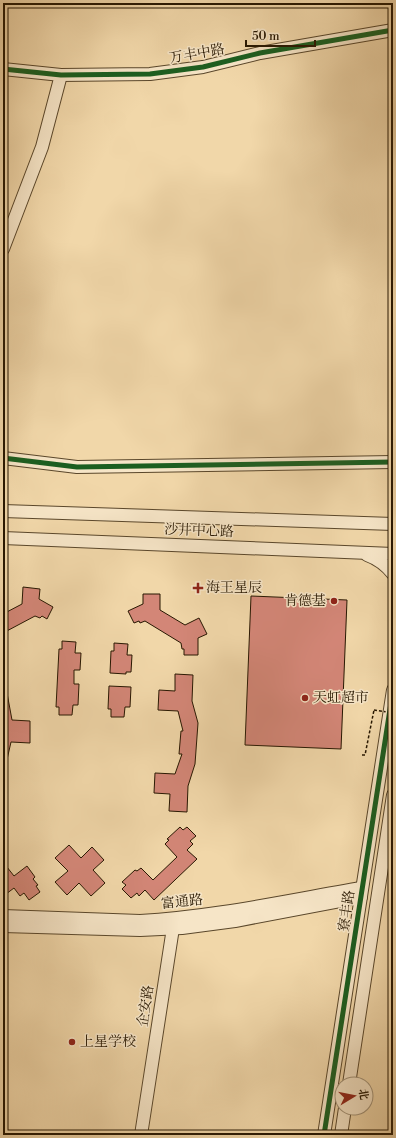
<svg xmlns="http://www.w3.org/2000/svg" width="396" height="1138" font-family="'Libre Bodoni','Noto Serif SC',serif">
<rect width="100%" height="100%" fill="#f1d7a9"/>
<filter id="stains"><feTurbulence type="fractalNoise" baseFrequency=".005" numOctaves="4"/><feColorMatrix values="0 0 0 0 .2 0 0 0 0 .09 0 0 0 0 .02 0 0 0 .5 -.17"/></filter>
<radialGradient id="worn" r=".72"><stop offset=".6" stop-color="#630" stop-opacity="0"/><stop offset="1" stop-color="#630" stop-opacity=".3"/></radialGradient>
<g fill="#d38677" stroke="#271701">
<path d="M23 587 40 589 39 599 53 607 47 619 42 616 40 618 35 616 3 633V614L22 604Z"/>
<path d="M143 594H160V610L185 625 199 618 207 634 198 638V655H184V649H182L181 643 145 621 140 623 139 621 134 623 128 611 143 604Z"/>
<path d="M251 596 347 600 341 749 245 745Z"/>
<path d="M62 641 76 642 75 653H81L80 670H74V684H79L78 705H73L72 715H59V707H56L59 649H62Z"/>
<path d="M114 643 128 644 127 655H132L131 672H126V674L110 673 111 651H114Z"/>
<path d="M175 674 193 675 192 701 198 723 195 764 188 786 187 812 169 811 170 794 154 793 155 773 175 774 182 754H179L181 731H183L178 711 158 710 159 690 175 691Z"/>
<path d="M109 686 131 687 130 707H125L124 717H111V709H108Z"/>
<path d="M7 693 12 720 30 721V743L11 742 6 764H3V694Z"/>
<path d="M180 827 183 830 187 827 196 836 190 841 193 844 187 850 197 859 154 900 145 890 139 896 137 893 131 898 122 889 126 885 122 882 135 870 137 871 141 868 153 880 177 857 165 844 169 840 167 839Z"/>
<path d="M69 845 81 858 92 847 104 860 93 870 105 883 91 896 79 883 67 895 55 882 68 871 55 858Z"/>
<path d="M3 862 14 876 27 866 35 877 33 879 38 885 36 886 40 892 29 900 24 893 20 896 14 888 6 894 3 890Z"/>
</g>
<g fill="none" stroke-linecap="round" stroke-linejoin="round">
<g stroke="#5a472b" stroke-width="14">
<g id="minor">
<path d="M3 69 61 75 150 74 203 67 260 53 393 30"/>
<path d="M3 249 42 147 61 75"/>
<path d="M3 458 77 467 393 462"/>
<path d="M3 511 393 524"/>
<path d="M3 538 393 554"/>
<path d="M367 555C378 559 386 565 393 574"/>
<path d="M3 916 140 921C215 917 289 900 362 888"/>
<path d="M3 926 140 930 182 928 235 921 361 897"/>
<path d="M349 1084 393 795"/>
<path d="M141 1135 173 928"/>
<path d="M324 1135 393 690"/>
<path d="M341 1135 345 1108"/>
</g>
</g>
<path stroke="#271701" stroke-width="1.5" stroke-dasharray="3 2" stroke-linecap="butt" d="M362 755H365L374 710"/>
<use href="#minor" stroke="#f6e5c7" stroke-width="12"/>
<path stroke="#271701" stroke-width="1.5" stroke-dasharray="3 2" stroke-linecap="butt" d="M374 710 393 713"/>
<g stroke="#f6e5c7" stroke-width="8">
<g id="cycleway">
<path d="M3 69 61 75 150 74 203 67 260 53 393 30"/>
<path d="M3 458 77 467 393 462"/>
<path d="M324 1135 393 690"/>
</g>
</g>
<use href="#cycleway" stroke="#1b5e20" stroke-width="5"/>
</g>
<g fill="#8f2418" stroke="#f6e5c7" stroke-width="1.5">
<path d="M196 582h4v4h4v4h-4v4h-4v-4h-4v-4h4z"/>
<circle cx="334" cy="601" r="4"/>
<circle cx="305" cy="698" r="4"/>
<circle cx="72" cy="1042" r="4"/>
</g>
<g text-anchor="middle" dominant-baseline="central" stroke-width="3" stroke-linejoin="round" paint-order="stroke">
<g font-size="14" fill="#271701" stroke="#f6e5c7">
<text transform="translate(197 54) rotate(-10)">万丰中路</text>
<text transform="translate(199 531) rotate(2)">沙井中心路</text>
<text transform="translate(182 902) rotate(-6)">富通路</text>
<text transform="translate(347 911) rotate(-81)">寮丰路</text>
<text transform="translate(146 1006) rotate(-81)">企安路</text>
</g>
<g font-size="14" fill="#271701" stroke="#f6e5c7" text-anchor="start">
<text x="206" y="588">海王星辰</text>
<text x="326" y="601" text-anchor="end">肯德基</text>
<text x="313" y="698">天虹超市</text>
<text x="80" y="1042">上星学校</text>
</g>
</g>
<rect width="396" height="1138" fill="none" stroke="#f1d7a9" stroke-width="16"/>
<rect x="4" y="4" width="388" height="1130" fill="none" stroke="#271701" stroke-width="2"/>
<rect x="8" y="8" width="380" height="1122" fill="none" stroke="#271701"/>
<g transform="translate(354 1096) rotate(80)"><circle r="19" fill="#f6e5c7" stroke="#a39378"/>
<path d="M0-3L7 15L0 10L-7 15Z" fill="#8f2418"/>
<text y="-6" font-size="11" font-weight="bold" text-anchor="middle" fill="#271701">北</text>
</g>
<path d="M246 40v6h69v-6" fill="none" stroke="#271701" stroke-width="2"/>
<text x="252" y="40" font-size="12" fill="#271701" stroke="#f6e5c7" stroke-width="3" paint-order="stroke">50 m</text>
<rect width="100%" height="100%" filter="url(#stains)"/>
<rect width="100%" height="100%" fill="url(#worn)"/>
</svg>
